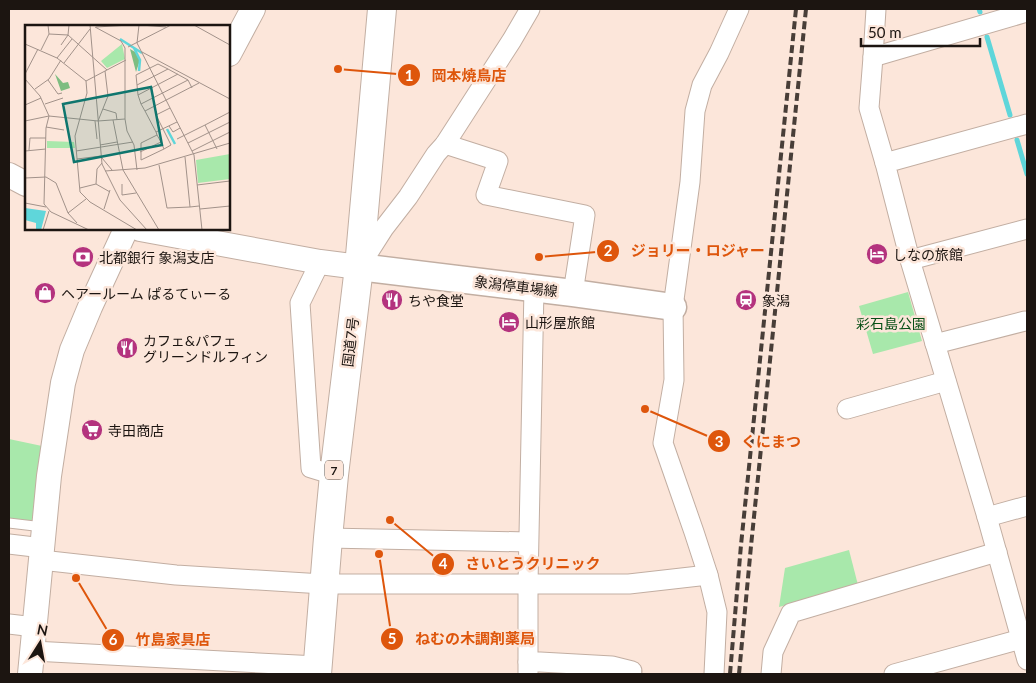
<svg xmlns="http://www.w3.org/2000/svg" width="1036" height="683" font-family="Lato,'Noto Sans JP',sans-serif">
<rect width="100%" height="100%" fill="#fce6da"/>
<g fill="#a8e8ab">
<path d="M908 292 922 341 873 354 859 306Z"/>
<path d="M9 439 42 446 34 522 9 520Z"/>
<path d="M849 550 858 585 779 607 785 568Z"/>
</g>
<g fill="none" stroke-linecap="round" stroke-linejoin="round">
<g stroke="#5fd6da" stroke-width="5">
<path d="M979 9 980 12"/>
<path d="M987 37 1010 115"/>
<path d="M1017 140 1027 174"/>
</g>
<g stroke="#c2aea2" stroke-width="11">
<path id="service" d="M9 523 43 527"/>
</g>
<g stroke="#c2aea2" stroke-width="21">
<g id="minor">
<path d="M873 57 876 9"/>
<path d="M445 144 498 161 486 195 585 215 573 293"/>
<path d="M885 163 869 108 873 57 1027 12"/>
<path d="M910 260 885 163 1027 124"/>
<path d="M320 262 300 303 311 468 334 475"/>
<path d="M361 264 384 228 408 197 436 154 445 144 512 40 530 9"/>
<path d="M935 344 1025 321"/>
<path d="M847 409 946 381"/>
<path d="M1027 506 987 517 1027 660"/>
<path d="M987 517 910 260 1027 229"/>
<path d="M328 538 528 542"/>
<path d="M9 544 43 548"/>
<path d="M41 560 176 575 323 584H629L708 575"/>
<path d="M9 624 35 627"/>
<path d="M33 651 317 666"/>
<path d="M528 662H540L612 666 632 671"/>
<path d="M528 674V584L534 288"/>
<path d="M714 674 717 612 708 575 694 532 663 443 674 380 673 307 690 182 695 111 702 85 719 53 739 9"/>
<path d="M771 674 773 652 791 613 997 552"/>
<path d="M894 674 1021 639"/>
</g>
</g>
<g stroke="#c2aea2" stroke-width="26">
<g id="tertiary">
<path d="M229 54 253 9"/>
<path d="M9 175 26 184"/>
<path d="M140 229 320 262 359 267"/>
<path d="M30 674 49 476 63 383 72 350 90 307 126 229"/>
</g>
</g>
<g stroke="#c2aea2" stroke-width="29">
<path id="secondary" d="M359 267 573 293 673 307"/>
</g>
<g stroke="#c2aea2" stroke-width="30">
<path id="trunk" d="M317 674 328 538 334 475 359 267 382 9"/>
</g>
<use href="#service" stroke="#fff" stroke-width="9"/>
<use href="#minor" stroke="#fff" stroke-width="19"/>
<use href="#tertiary" stroke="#fff" stroke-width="24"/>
<use href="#secondary" stroke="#fff" stroke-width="26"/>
<use href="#trunk" stroke="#fff" stroke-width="28"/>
<g stroke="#483e38" stroke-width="4" stroke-dasharray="8 4" stroke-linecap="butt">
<path d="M730 674 741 545 796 9"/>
<path d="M739 674 751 546 806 9"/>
</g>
</g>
<defs>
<g id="hotel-disc" transform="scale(1.125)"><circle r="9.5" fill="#b4337e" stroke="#fce6da"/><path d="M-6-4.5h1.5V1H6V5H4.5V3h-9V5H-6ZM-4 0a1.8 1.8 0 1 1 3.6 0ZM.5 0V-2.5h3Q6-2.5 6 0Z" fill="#fff"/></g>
<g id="bank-disc" transform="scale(1.125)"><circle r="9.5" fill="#b4337e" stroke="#fce6da"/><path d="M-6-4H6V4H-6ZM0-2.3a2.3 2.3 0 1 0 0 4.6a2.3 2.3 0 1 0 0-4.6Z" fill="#fff"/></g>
<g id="shop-disc" transform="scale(1.125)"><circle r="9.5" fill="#b4337e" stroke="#fce6da"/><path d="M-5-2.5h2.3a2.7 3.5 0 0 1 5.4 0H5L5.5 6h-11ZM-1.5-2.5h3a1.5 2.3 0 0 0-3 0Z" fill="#fff"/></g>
<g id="restaurant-disc" transform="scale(1.125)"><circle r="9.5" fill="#b4337e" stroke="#fce6da"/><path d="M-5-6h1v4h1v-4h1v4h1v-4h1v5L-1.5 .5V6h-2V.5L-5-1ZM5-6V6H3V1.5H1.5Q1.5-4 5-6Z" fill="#fff"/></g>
<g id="station-disc" transform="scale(1.125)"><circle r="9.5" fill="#b4337e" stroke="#fce6da"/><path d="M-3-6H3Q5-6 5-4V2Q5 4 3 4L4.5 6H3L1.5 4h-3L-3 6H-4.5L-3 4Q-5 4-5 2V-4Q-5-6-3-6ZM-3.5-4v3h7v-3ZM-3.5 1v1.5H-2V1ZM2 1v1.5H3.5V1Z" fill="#fff"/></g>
<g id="supermarket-disc" transform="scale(1.125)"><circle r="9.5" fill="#b4337e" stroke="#fce6da"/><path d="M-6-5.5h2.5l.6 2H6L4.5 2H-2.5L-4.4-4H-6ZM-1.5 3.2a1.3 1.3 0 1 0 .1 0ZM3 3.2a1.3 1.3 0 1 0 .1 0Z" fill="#fff"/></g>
</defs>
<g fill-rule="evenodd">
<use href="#hotel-disc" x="877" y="254"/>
<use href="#bank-disc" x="83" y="257"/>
<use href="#shop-disc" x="45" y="293"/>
<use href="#restaurant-disc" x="392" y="300"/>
<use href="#station-disc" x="746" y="300"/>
<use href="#hotel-disc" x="509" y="322"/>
<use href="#restaurant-disc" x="127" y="348"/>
<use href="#supermarket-disc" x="92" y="430"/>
</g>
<g text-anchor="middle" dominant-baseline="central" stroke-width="5" stroke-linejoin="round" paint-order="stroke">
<rect fill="#fce6da" stroke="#5f544d" stroke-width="1" x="325" y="460.5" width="18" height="19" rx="4"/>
<g font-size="12" font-weight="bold" fill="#1c1511">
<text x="334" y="470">7</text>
</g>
<g font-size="14" fill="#1c1511" stroke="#fce6da" text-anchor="start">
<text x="893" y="254">しなの旅館</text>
<text x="99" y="257">北都銀行 象潟支店</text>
<text x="61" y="293">ヘアールーム ぱるてぃーる</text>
<text x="408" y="300">ちや食堂</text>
<text x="762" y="300">象潟</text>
<text x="525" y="322">山形屋旅館</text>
<text x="143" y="340">カフェ&amp;パフェ<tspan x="143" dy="16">グリーンドルフィン</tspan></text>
<text x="108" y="430">寺田商店</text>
</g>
<g font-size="14" fill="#1c1511" stroke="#fce6da">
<text transform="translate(516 286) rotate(7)">象潟停車場線</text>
<text transform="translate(350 342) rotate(-83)">国道7号</text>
</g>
<g font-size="14" fill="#074f16" stroke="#fce6da">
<text x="891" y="323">彩石島公園</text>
</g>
</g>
<g transform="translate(25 25)">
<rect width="205" height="205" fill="#fce6da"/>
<path d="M97 19 100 34 82 43 76 36ZM22 116 49 117 50 123H22ZM205 129V154L173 158 171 135Z" fill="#a8e8ab"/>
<path d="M105 24 112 28 115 35 111 47ZM30 49 38 58 43 57 45 63 36 66Z" fill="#7ebd81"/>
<path d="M0 183 21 186 16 205H11V198L0 195Z" fill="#5fd6da"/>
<path fill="none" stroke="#5fd6da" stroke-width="2.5" d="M95 14 117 28M109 23 115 35 114 46M142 104 150 119"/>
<path fill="none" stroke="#a2928a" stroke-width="1" d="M65 0 77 139 95 175 122 205M114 0 112 18 169 130 177 205M116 0 141 2M169 0 205 20M70 2 96 16 100 23V94L102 106 109 120 112 145M71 2 105 0M24 9 43 10 82 45M0 19 32 33 61 56 62 68 50 111 55 167 65 177 112 205M36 20 43 10 44 0M103 22 146 0M16 25 24 9 23 0M117 27 205 74M32 33 47 14M39 38 65 4M0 49 13 24M0 54 15 71 24 91 21 103 19 179 26 187 64 205M23 55 33 69 37 68M61 56 101 35M112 60 111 50 133 39 143 44M10 64 24 54 36 35M113 70 112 60 143 44 163 55M20 79 38 73M116 79 113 70 153 49M0 80 16 73M78 84 91 88 92 95M120 86 116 79 163 55 167 63M88 95 98 145M0 96 24 91 73 96 83 71 80 46M70 96 72 114M73 96 100 94M180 100 205 87M144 101 148 107 155 103M21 102 39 105M131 107 120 86 174 58M132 110 116 118V135L139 124 136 117 132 110 131 107 152 97M152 114 180 100 192 124M163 118 205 97M75 120 92 117M139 124 146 120 131 90 145 83M4 125 5 113H21M0 126 21 124M51 126 108 117M167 126 205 107M115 127 136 117M160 132 165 182 174 181M77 133 87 145M52 134 76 131M77 138 72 144 71 159 85 167M134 140 142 183 165 182M98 145 134 205M80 146 120 143 205 118M0 153 21 152 31 158 43 188 52 198M97 159V170L111 168M172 160 205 156M55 163 71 159M0 178 21 182M79 184 85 165M175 184 205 181M43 188 61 174M18 205 24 186M170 205H204"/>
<path fill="#0f766e" fill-opacity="0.15" stroke="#0f766e" stroke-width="2.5" d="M126 62 137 120 49 137 38 79Z"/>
<rect width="205" height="205" fill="none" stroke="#1c1511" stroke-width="2.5"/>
</g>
<path fill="none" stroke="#de560c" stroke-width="2" d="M338 69L409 75M539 257L608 251M645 409L719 441M390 520L443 564M379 554L392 639M76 578L113 640"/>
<g fill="#de560c" stroke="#fce6da" stroke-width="2">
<circle cx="338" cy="69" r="5"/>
<circle cx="539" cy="257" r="5"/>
<circle cx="645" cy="409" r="5"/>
<circle cx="390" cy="520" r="5"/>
<circle cx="379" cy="554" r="5"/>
<circle cx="76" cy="578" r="5"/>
<circle cx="409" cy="75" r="12"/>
<circle cx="608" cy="251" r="12"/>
<circle cx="719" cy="441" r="12"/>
<circle cx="443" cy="564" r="12"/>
<circle cx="392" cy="639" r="12"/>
<circle cx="113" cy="640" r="12"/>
</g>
<g font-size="15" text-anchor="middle" font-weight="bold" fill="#fff">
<text x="409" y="81">1</text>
<text x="608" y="256">2</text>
<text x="719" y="447">3</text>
<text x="443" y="569">4</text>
<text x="392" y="644">5</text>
<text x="113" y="645">6</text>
</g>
<g font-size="15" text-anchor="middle" font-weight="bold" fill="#de560c" stroke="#fce6da" stroke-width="5" stroke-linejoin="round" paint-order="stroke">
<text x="469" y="81">岡本焼鳥店</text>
<text x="698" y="256">ジョリー・ロジャー</text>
<text x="771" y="447">くにまつ</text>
<text x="533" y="569">さいとうクリニック</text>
<text x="475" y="644">ねむの木調剤薬局</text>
<text x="173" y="645">竹島家具店</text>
</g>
<rect width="1036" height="683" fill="none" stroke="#1c1511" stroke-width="20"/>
<g transform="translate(40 643) rotate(11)" stroke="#fce6da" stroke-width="4" paint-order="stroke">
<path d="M0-4L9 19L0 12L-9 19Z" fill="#1c1511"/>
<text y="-8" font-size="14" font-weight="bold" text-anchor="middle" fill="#1c1511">N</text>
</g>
<path d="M861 38v8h119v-8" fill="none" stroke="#1c1511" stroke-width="2.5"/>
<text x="868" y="38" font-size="15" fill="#1c1511" stroke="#fce6da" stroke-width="4" paint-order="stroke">50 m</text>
</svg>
